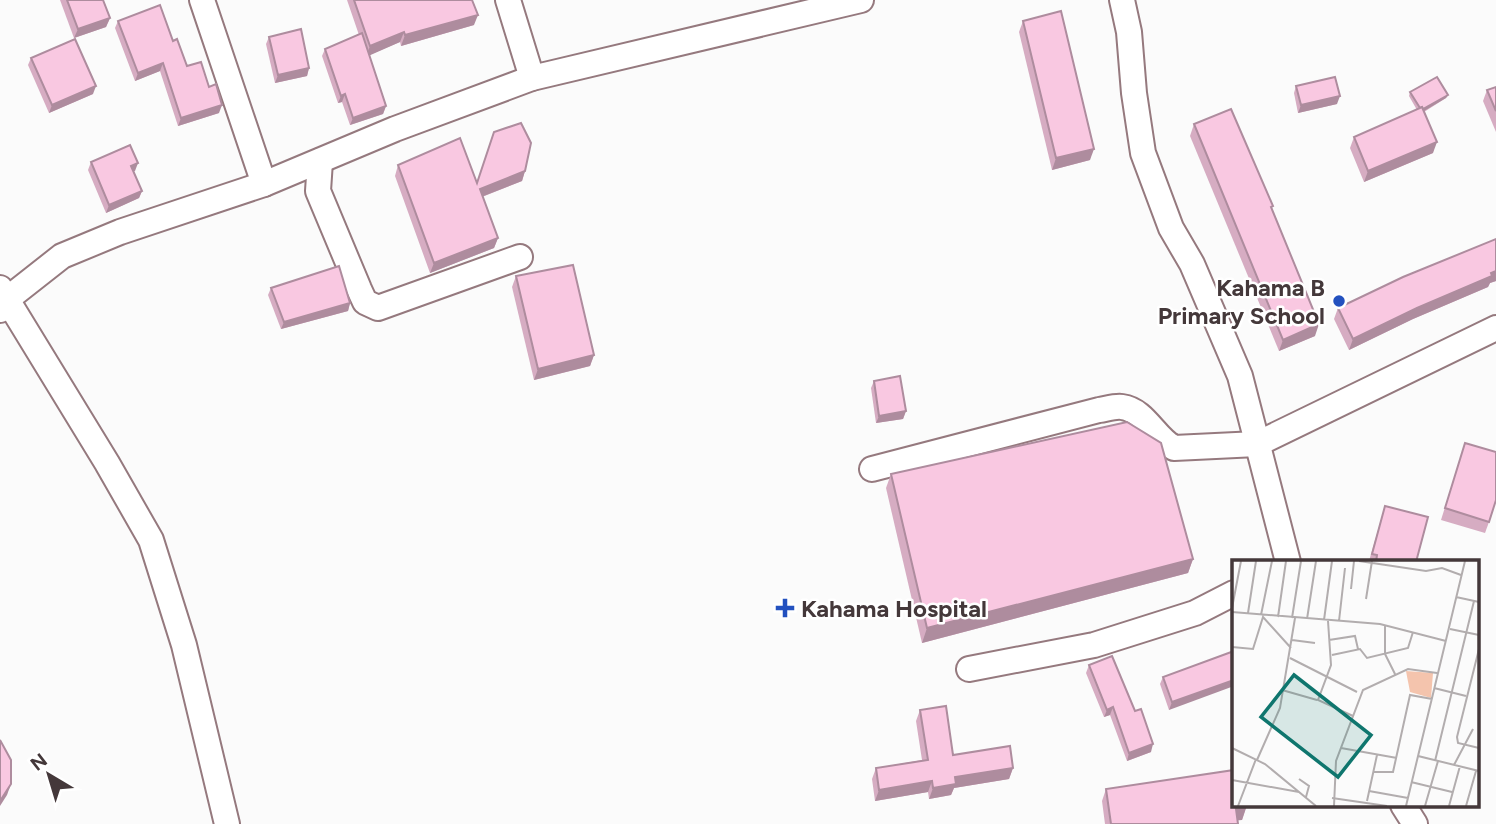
<svg xmlns="http://www.w3.org/2000/svg" width="1496" height="824" font-family="Figtree,sans-serif">
<rect width="100%" height="100%" fill="#fbfbfb"/>
<g fill="none" stroke-linecap="round" stroke-linejoin="round">
<g stroke="#95797e" stroke-width="28">
<g id="minor">
<path d="M202 0 264 184"/>
<path d="M508 0 532 78 861 0"/>
<path d="M1122 0 1129 32 1134 93 1143 153 1171 228 1192 264 1240 376 1288 562"/>
<path d="M320 161 318 191 359 289 365 302 378 308 520 257"/>
<path d="M0 288 107 463 151 540 184 645 227 824"/>
<path d="M0 310 6 300 62 256 120 232 264 184 395 129 532 78"/>
<path d="M872 469 1099 410C1106 409 1115 406 1122 407 1145 410 1155 438 1174 448L1257 444 1496 328"/>
<path d="M969 669 1094 645 1195 613 1234 593"/>
<path d="M1403 805 1415 824"/>
</g>
</g>
<use href="#minor" stroke="#fff" stroke-width="24"/>
</g>
<g fill="#d6acc2">
<path d="M60 0H103L110 18 106 27 74 38Z"/>
<path d="M347 0H472L474 25 401 46 400 42 369 55 386 106 383 114 350 125 342 102 338 103 322 56 325 49 359 35Z"/>
<path d="M118 21 173 41 187 66 209 87 219 113 178 126 160 71 135 81 115 28Z"/>
<path d="M1023 21 1090 160 1052 170 1019 32Z"/>
<path d="M269 37 309 68 307 76 275 83 266 44Z"/>
<path d="M31 58 93 94 49 113 28 65Z"/>
<path d="M1296 86 1337 104 1298 113 1294 93Z"/>
<path d="M1496 87V132L1483 101 1487 90Z"/>
<path d="M1410 92 1448 95 1446 98 1424 112 1433 153 1364 182 1350 148 1354 137 1417 110 1409 96Z"/>
<path d="M1194 124 1272 209 1315 336 1279 351 1190 136Z"/>
<path d="M91 162 135 171H133L142 191 139 198 106 213 88 170Z"/>
<path d="M398 165 477 182 525 171 522 181 482 197 498 238 494 248 430 273 395 176Z"/>
<path d="M1496 239V281L1490 283 1488 287 1413 319 1349 350 1334 319 1338 308Z"/>
<path d="M516 276 594 355 590 366 534 380 512 287Z"/>
<path d="M271 288 350 303 348 311 281 329 268 295Z"/>
<path d="M874 381 906 411 903 419 876 423 871 388Z"/>
<path d="M1465 443 1489 522 1485 533 1441 520Z"/>
<path d="M891 474 1193 559 1188 573 922 643 886 488Z"/>
<path d="M1385 506 1416 562 1369 561Z"/>
<path d="M1234 651 1169 710 1160 684 1163 677Z"/>
<path d="M1089 665 1151 752 1127 761 1110 715 1104 717 1086 673Z"/>
<path d="M920 710 953 755 1013 768 1009 779 954 788 951 795 929 799 928 792 875 801 872 779 876 768 922 760 916 721Z"/>
<path d="M1106 789 1234 805H1256L1246 808 1242 820H1238V824H1105L1102 801Z"/>
</g>
<g fill="#ae8c9e">
<path d="M478 15 474 25 401 46 405 35Z"/>
<path d="M110 18 106 27 74 38 78 29Z"/>
<path d="M404 32 400 42 366 57 370 46Z"/>
<path d="M163 63 160 71 135 81 138 73Z"/>
<path d="M309 68 307 76 275 83 278 75Z"/>
<path d="M96 86 93 94 49 113 52 105Z"/>
<path d="M345 94 342 102 338 103 341 96Z"/>
<path d="M1448 95 1446 98 1419 114 1421 110Z"/>
<path d="M1340 96 1337 104 1298 113 1301 105Z"/>
<path d="M222 105 219 113 178 126 181 118Z"/>
<path d="M386 106 383 114 350 125 353 118Z"/>
<path d="M1437 142 1433 153 1364 182 1368 171Z"/>
<path d="M1094 149 1090 160 1052 170 1056 158Z"/>
<path d="M138 163 135 171 128 173 131 166Z"/>
<path d="M525 171 522 181 476 199 480 189Z"/>
<path d="M142 191 139 198 106 213 109 205Z"/>
<path d="M498 238 494 248 430 273 434 263Z"/>
<path d="M1496 271V281L1490 283 1488 287 1413 319 1349 350 1353 339Z"/>
<path d="M350 303 348 311 281 329 284 322Z"/>
<path d="M1319 324 1315 336 1279 351 1283 340Z"/>
<path d="M594 355 590 366 534 380 538 369Z"/>
<path d="M906 411 903 419 876 423 879 416Z"/>
<path d="M1193 559 1188 573 922 643 927 628Z"/>
<path d="M1234 680V686L1169 710 1172 702Z"/>
<path d="M1113 707 1110 715 1104 717 1107 710Z"/>
<path d="M1153 744 1151 752 1127 761 1129 753Z"/>
<path d="M1013 768 1009 779 954 788 951 795 929 799 933 788 955 777Z"/>
<path d="M932 781 928 792 875 801 879 790Z"/>
<path d="M11 784 7 795 0 806V801Z"/>
<path d="M1242 805H1256L1246 808 1242 820 1231 821 1236 809Z"/>
</g>
<g fill="#f9c8e1" stroke="#ae8c9e" stroke-width="2">
<path d="M67 0H103L110 18 78 29Z"/>
<path d="M354 0H472L478 15 405 35 404 32 370 46Z"/>
<path d="M160 5 173 41 177 39 187 66 201 62 209 87 216 84 222 105 181 118 163 63 138 73 118 21Z"/>
<path d="M1061 11 1094 149 1056 158 1023 21Z"/>
<path d="M301 29 309 68 278 75 269 37Z"/>
<path d="M362 33 386 106 353 118 345 94 341 96 325 49Z"/>
<path d="M75 39 96 86 52 105 31 58Z"/>
<path d="M1335 77 1340 96 1301 105 1296 86Z"/>
<path d="M1437 77 1448 95 1423 109 1422 107 1420 108 1410 92Z"/>
<path d="M1496 87V111L1487 90Z"/>
<path d="M1422 107 1437 142 1368 171 1354 137Z"/>
<path d="M1231 109 1273 206 1271 207 1319 324 1283 340 1194 124Z"/>
<path d="M521 123 531 143 525 171 480 189 498 238 434 263 398 165 460 138 477 183 494 132Z"/>
<path d="M130 145 138 163 131 166 142 191 109 205 91 162Z"/>
<path d="M1496 239V271L1491 273 1492 276 1417 308 1353 339 1338 308 1403 277Z"/>
<path d="M573 265 594 355 538 369 516 276Z"/>
<path d="M339 266 350 303 284 322 271 288Z"/>
<path d="M900 376 906 411 879 416 874 381Z"/>
<path d="M1127 422 1161 443 1193 559 927 628 891 474Z"/>
<path d="M1465 443 1496 452V500L1489 522 1445 508Z"/>
<path d="M1385 506 1428 517 1416 562H1376L1377 555 1372 554Z"/>
<path d="M1234 651V680L1172 702 1163 677Z"/>
<path d="M1112 656 1135 711 1141 709 1153 744 1129 753 1113 707 1107 710 1089 665Z"/>
<path d="M946 706 953 755 1010 746 1013 768 955 777 956 784 933 788 932 781 879 790 876 768 928 760 920 710Z"/>
<path d="M0 740 11 760V784L0 801Z"/>
<path d="M1234 770V805H1246V807L1236 809 1238 824H1111L1106 789Z"/>
</g>
<g fill="#2351bf" stroke="#fff" stroke-width="2.5">
<circle cx="1339" cy="301" r="7"/>
<path d="M781.5 597.5h7v7h7v7h-7v7h-7v-7h-7v-7h7z"/>
</g>
<g text-anchor="middle" dominant-baseline="central" stroke-width="5" stroke-linejoin="round" paint-order="stroke">
<g font-size="24" font-weight="bold" fill="#44383a" stroke="#fff" text-anchor="end">
<text x="1325" y="287">Kahama B<tspan x="1325" dy="28">Primary School</tspan></text>
<text x="801" y="608" text-anchor="start">Kahama Hospital</text>
</g>
</g>
<g transform="translate(1232 560)">
<rect width="247" height="247" fill="#fbfbfb"/>
<path d="M174 111 201 113 199 138 178 132Z" fill="#f4c4ad"/>
<path fill="none" stroke="#b2adae" stroke-width="2" d="M127 1 194 11 210 8 229 15M119 29 122 1M224 37 247 42M134 39 140 1M0 48 9 1M0 52 148 64 214 81M16 53 24 1M29 55 40 1M46 57 54 1M60 58 69 1M75 59 84 1M92 60 100 1M96 61 99 105 86 140 121 156M107 61 113 8M153 66V94L163 114M218 69 247 75M60 80 83 83M97 80 123 76 126 89M0 87 21 89 31 57 59 88M247 89 225 177 226 183 247 188M100 95 128 89 135 98 176 88 181 72M58 98 125 132M202 128 234 136M50 130 85 140M0 188 33 204 84 246M109 188 165 198M186 196 247 211M25 200 48 148 63 58M203 201 242 41M222 205 241 169M141 212H161L178 135 200 139M67 219 77 226 74 237M0 220 67 232M179 222 220 232M137 231 176 238M100 238 155 246M135 241 145 195M6 246 24 199M102 246 104 201 131 130 176 109 205 113M174 246 233 1M193 246 206 201M217 246 228 206M234 246 244 211"/>
<path fill="#0f766e" fill-opacity="0.15" stroke="#0f766e" stroke-width="3.5" d="M62 115 139 175 106 217 29 157Z"/>
<rect width="247" height="247" fill="none" stroke="#44383a" stroke-width="3.5"/>
</g>
<g transform="translate(49 775) rotate(322)" stroke="#ffffff" stroke-width="5" paint-order="stroke">
<path d="M0-5L12 26L0 18L-12 26Z" fill="#44383a"/>
<text y="-10" font-size="19" font-weight="bold" text-anchor="middle" fill="#44383a">N</text>
</g>
</svg>
